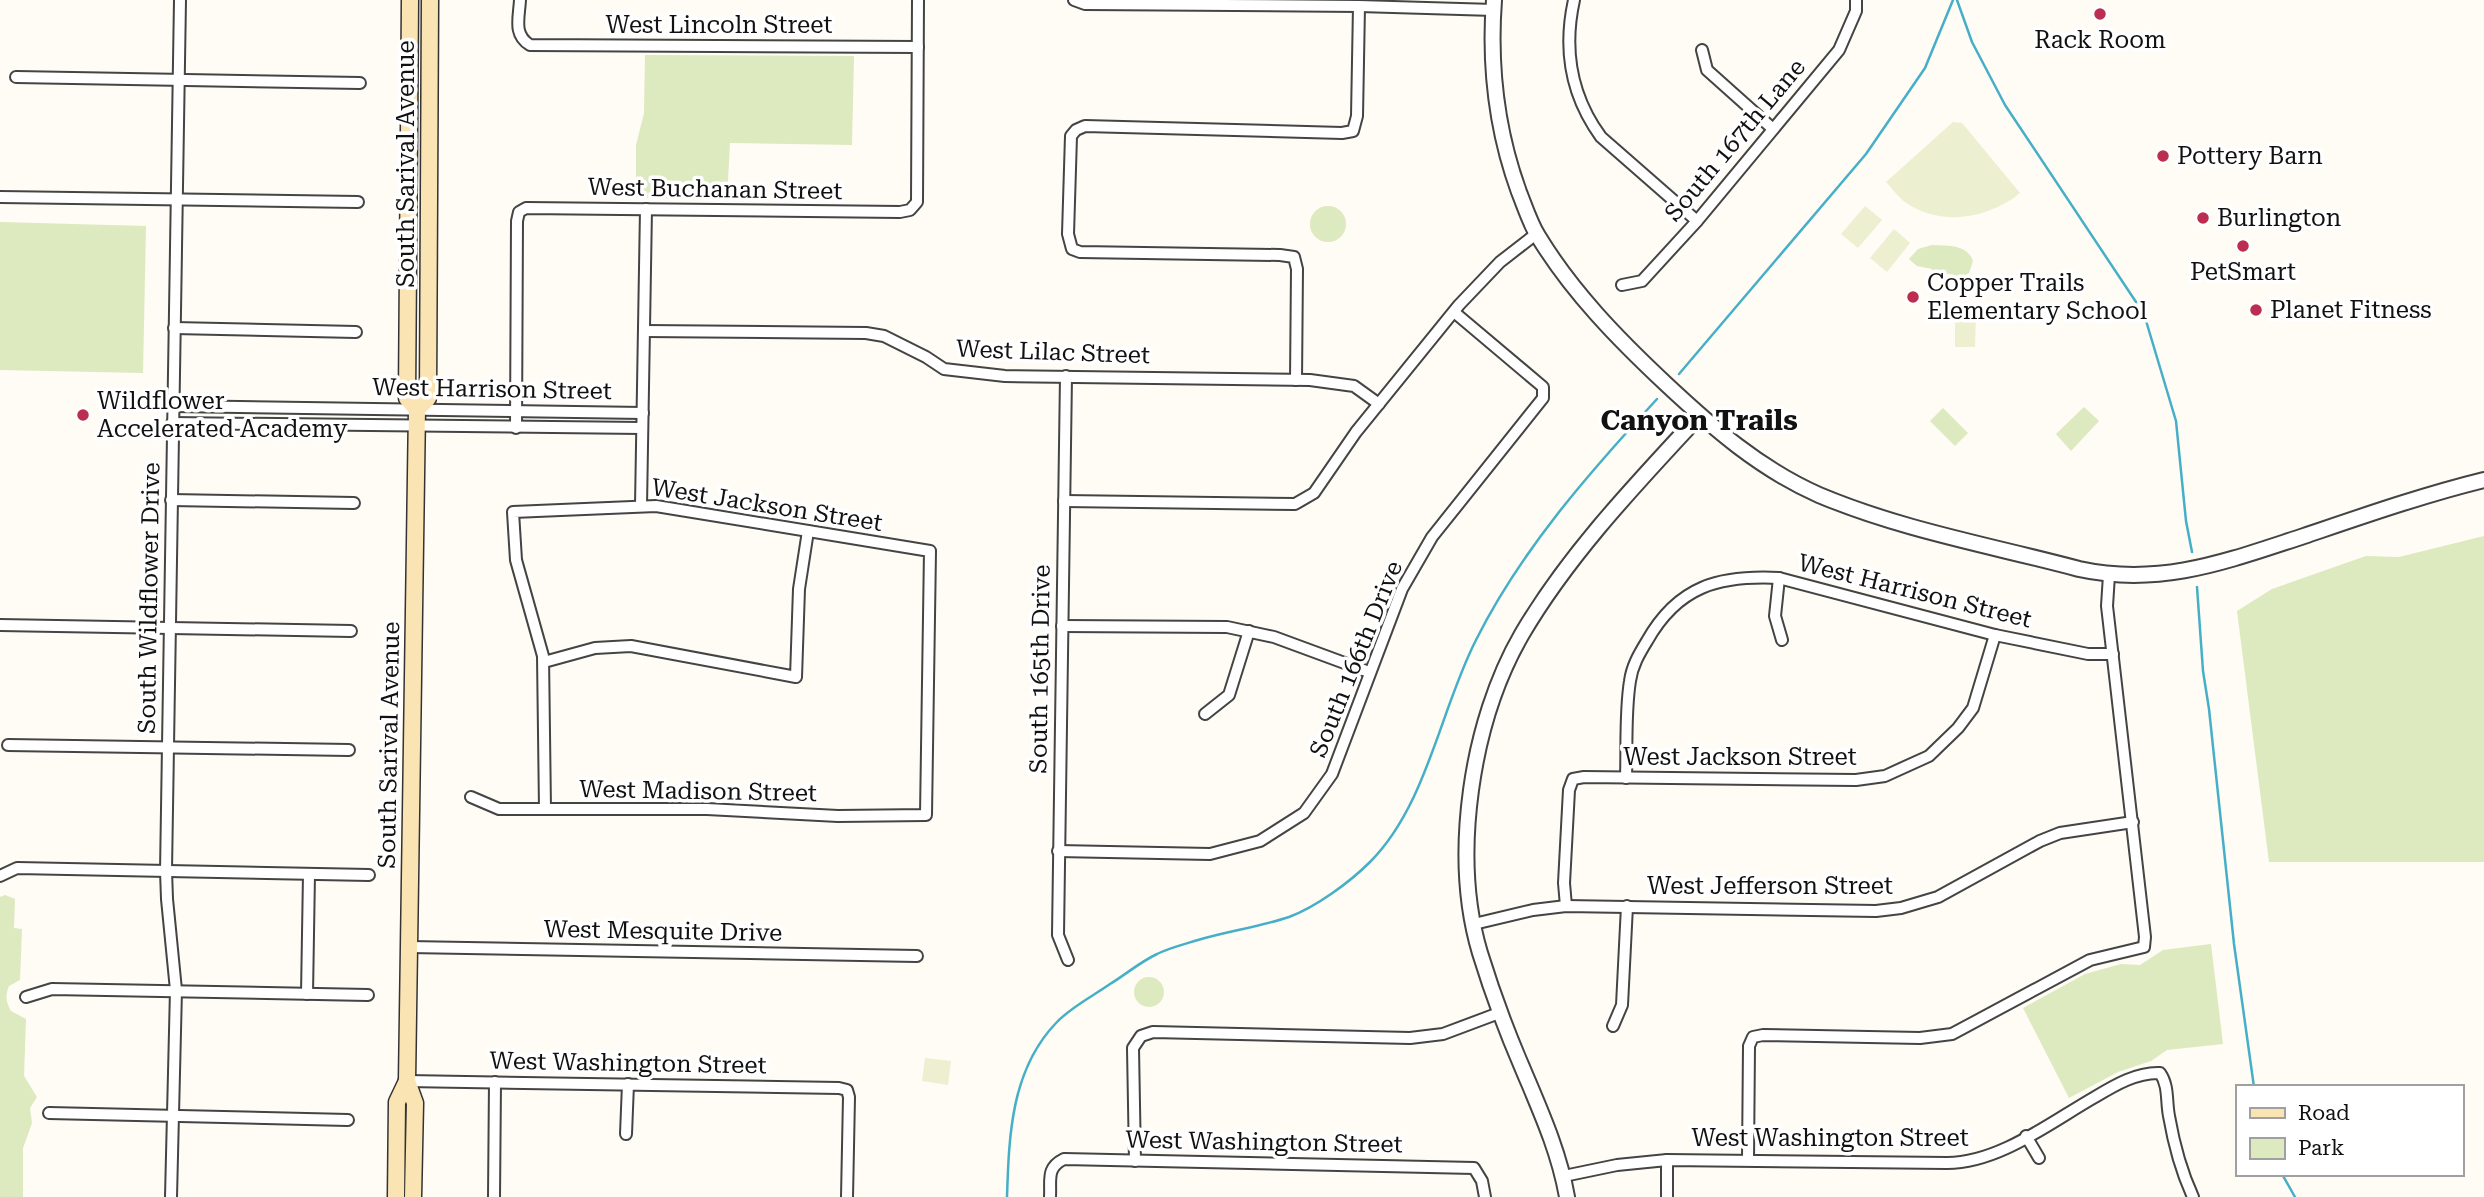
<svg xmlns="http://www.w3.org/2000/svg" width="2484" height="1197" font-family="'Roboto Serif',serif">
<rect width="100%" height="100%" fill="#fffbf5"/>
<g fill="#dde9bf">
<path d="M645 55 854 56 852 145 730 143 727 199 636 198V145L644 113Z"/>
<circle cx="1328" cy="224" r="18"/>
<path d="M0 222 146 226 143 373 0 370Z"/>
<path d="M1932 245C1948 246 1967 244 1973 261L1969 273 1962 277 1940 272 1933 274 1931 272 1932 269 1917 266 1909 259 1918 249Z"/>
<path d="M2084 407 2099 421 2071 451 2056 434Z"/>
<path d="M1943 408 1968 433 1955 446 1930 421Z"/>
<path d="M2484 536V862H2269L2237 611 2272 589 2366 556 2399 557Z"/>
<path d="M5 895 15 899 14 928 22 929 20 980 9 986C5 996 6 1002 11 1011L26 1019 24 1076 37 1097 30 1108 32 1123 23 1148V1197H0V897Z"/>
<path d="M2211 944 2223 1044 2167 1050 2151 1061 2118 1072 2069 1098 2023 1008 2085 974 2121 964 2140 965 2163 950Z"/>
<circle cx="1149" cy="992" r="15"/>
</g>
<g fill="#ecf0d0">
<path d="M1953 122 1962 123 2020 193C1988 219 1940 227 1905 202 1898 197 1892 188 1886 182Z"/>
<path d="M1865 206 1882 220 1858 248 1841 234Z"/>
<path d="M1894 229 1910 243 1887 272 1870 258Z"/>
<path d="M1955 313 1976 314 1975 347H1955Z"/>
<path d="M925 1058 951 1061 948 1085 922 1081Z"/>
</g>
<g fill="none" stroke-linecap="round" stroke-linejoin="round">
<g stroke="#46afc8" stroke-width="2.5">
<path d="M1957 0 1972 42 2005 105 2144 314 2176 421 2186 521 2192 552"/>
<path d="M1679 374 1866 154 1925 68 1953 0"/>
<path d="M2197 587 2203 671 2209 709 2234 944 2254 1087"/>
<path d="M2282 1174 2295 1197"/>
<path d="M1007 1197C1009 1135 1011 1069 1057 1022 1071 1007 1093 996 1110 984 1125 975 1140 962 1157 954 1169 948 1185 944 1198 940 1228 931 1259 927 1289 917 1316 907 1350 882 1370 862 1427 805 1440 710 1476 640 1521 550 1589 473 1657 399"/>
</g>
<g stroke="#444" stroke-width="14">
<g id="minor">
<path d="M520 0C519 18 513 35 530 45L918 47"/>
<path d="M1074 0 1085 4 1359 6 1494 10"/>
<path d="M1574 0C1563 50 1571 96 1601 137L1697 221"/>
<path d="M1702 50 1707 70 1773 129"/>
<path d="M16 77 360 83"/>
<path d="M0 197 358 202"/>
<path d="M1622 285 1642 281 1697 221 1839 50 1856 11V0"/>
<path d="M174 328 356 332"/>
<path d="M645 331 866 333 884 336 926 357 944 369 1005 376 1310 380 1354 386 1379 404"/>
<path d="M1066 376 1058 935 1068 960"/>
<path d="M1296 380 1297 269 1294 257 1280 255 1080 252 1072 249 1068 234 1071 136 1076 130 1085 126 1342 133 1353 131 1357 116 1359 6"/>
<path d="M173 406 643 413"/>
<path d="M172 423 642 428"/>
<path d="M516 428 517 221 519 212 526 208 900 212 910 210 917 202 918 0"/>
<path d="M171 500 354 503"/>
<path d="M1064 501 1295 504 1314 493 1356 432 1459 305 1500 262 1536 234"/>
<path d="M641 506 646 209"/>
<path d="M1779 578 1775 616 1782 640"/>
<path d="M0 625 351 631"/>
<path d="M1062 626 1227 627 1274 637 1369 672"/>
<path d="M544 662 595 648 631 646 796 677 799 589 808 531"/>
<path d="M1205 714 1229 695 1249 631"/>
<path d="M8 745 349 750"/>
<path d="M1626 778C1627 746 1625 712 1630 681 1632 666 1639 654 1647 641 1678 586 1719 575 1779 578L1995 635 2088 654H2113"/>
<path d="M471 797 499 809H707L838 816 926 815 930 551 656 506 513 512 516 560 543 656 545 809"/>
<path d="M1058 851 1210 854 1260 841 1304 813 1332 774 1402 589 1432 537 1543 398V387L1454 312"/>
<path d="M0 876 17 868 369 875"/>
<path d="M1566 906 1564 883 1569 790 1573 779 1584 777 1856 780 1885 776 1929 756 1958 728 1973 708 1995 635"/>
<path d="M1474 924 1533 910 1566 906 1876 911 1901 908 1938 897 2040 841 2060 833 2133 822"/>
<path d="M409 947 917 956"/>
<path d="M307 994 309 874"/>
<path d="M26 997 52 989 368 995"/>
<path d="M1613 1026 1622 1005 1627 906"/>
<path d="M407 1081 839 1088 847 1090 849 1097 847 1197"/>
<path d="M49 1113 348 1120"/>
<path d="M626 1134 628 1084"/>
<path d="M2026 1136 2039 1158"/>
<path d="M1748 1159 1749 1046 1753 1037 1763 1035 1920 1038 1952 1034 2090 960 2144 947 2145 937 2107 606 2109 575"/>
<path d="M1135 1161 1133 1048 1141 1036 1153 1032 1410 1038 1443 1034 1499 1013"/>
<path d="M1564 1176 1617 1165 1667 1160 1947 1163C1999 1163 2051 1122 2095 1097 2115 1085 2137 1072 2160 1073 2169 1086 2166 1101 2169 1116 2174 1145 2181 1171 2193 1197"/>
<path d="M171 1197 176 990 167 899 166 871 180 0"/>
<path d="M494 1197 495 1082"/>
<path d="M1050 1197C1051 1179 1046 1168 1064 1159L1474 1168 1482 1181 1485 1197"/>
<path d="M1667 1197V1160"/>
</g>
</g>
<g stroke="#444" stroke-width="18">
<g id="tertiary">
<path d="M1494 0C1489 67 1496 129 1519 192 1525 207 1530 223 1538 236 1572 292 1618 339 1666 384 1713 428 1760 469 1819 495 1902 530 1993 546 2079 569 2161 587 2227 561 2304 536 2363 516 2423 495 2484 480"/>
<path d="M1567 1197C1559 1151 1540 1110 1522 1067 1506 1030 1492 992 1480 953 1451 856 1471 722 1522 634 1569 554 1636 484 1699 416"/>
</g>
</g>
<g stroke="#333" stroke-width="19">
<g id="secondary">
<path d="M410 0 407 398 417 409"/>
<path d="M396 1197 397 1102 407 1081"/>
<path d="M413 1197 415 1103 407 1081 417 409 428 398 430 0"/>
</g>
</g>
<use href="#minor" stroke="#fff" stroke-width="10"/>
<use href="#tertiary" stroke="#fff" stroke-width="14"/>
<use href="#secondary" stroke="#fbe4b3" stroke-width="16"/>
</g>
<g fill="#bc2d52" stroke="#fff" stroke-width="2.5">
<circle cx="2100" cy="14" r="7"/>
<circle cx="2163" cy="156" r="7"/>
<circle cx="2203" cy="218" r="7"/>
<circle cx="2243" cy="246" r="7"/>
<circle cx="1913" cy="297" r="7"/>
<circle cx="2256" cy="310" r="7"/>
<circle cx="83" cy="415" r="7"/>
</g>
<g text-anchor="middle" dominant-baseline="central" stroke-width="7" stroke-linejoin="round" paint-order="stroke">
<g font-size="24" fill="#111" stroke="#fff">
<text x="719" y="25">West Lincoln Street</text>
<text transform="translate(1735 140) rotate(-50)">South 167th Lane</text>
<text transform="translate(406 164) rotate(-90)">South Sarival Avenue</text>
<text transform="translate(715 189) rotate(1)">West Buchanan Street</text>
<text transform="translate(1053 352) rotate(2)">West Lilac Street</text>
<text transform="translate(492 389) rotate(1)">West Harrison Street</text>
<text transform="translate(767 505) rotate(9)">West Jackson Street</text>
<text transform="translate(1915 591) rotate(14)">West Harrison Street</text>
<text transform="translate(149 598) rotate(-89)">South Wildflower Drive</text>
<text transform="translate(1356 659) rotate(-68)">South 166th Drive</text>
<text transform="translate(1040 669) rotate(-89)">South 165th Drive</text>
<text transform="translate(389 745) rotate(-89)">South Sarival Avenue</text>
<text x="1740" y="757">West Jackson Street</text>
<text transform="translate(698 791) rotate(1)">West Madison Street</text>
<text x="1770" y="886">West Jefferson Street</text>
<text transform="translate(663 931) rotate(1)">West Mesquite Drive</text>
<text transform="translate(628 1063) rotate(1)">West Washington Street</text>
<text x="1830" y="1138">West Washington Street</text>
<text transform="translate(1264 1142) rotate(1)">West Washington Street</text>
</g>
<g font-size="24" fill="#111" stroke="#fff" text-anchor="start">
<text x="2100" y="40" text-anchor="middle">Rack Room</text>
<text x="2177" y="156">Pottery Barn</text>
<text x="2217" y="218">Burlington</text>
<text x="2243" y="272" text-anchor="middle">PetSmart</text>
<text x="1927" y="283">Copper Trails<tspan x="1927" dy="28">Elementary School</tspan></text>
<text x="2270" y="310">Planet Fitness</text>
<text x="97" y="401">Wildflower<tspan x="97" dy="28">Accelerated Academy</tspan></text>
</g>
<g font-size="28" font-weight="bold" fill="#111" stroke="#fff">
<text x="1699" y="420">Canyon Trails</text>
</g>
</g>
<rect x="2236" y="1085" width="228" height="91" fill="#ffffff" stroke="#a0a0a0" stroke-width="2"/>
<rect x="2250" y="1108" width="35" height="10" fill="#fbe4b3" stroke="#a0a0a0" stroke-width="2"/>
<text x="2298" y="1120" font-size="21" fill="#111111">Road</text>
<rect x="2250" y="1138" width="35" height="21" fill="#dde9bf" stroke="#a0a0a0" stroke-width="2"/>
<text x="2298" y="1155" font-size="21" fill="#111111">Park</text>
</svg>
